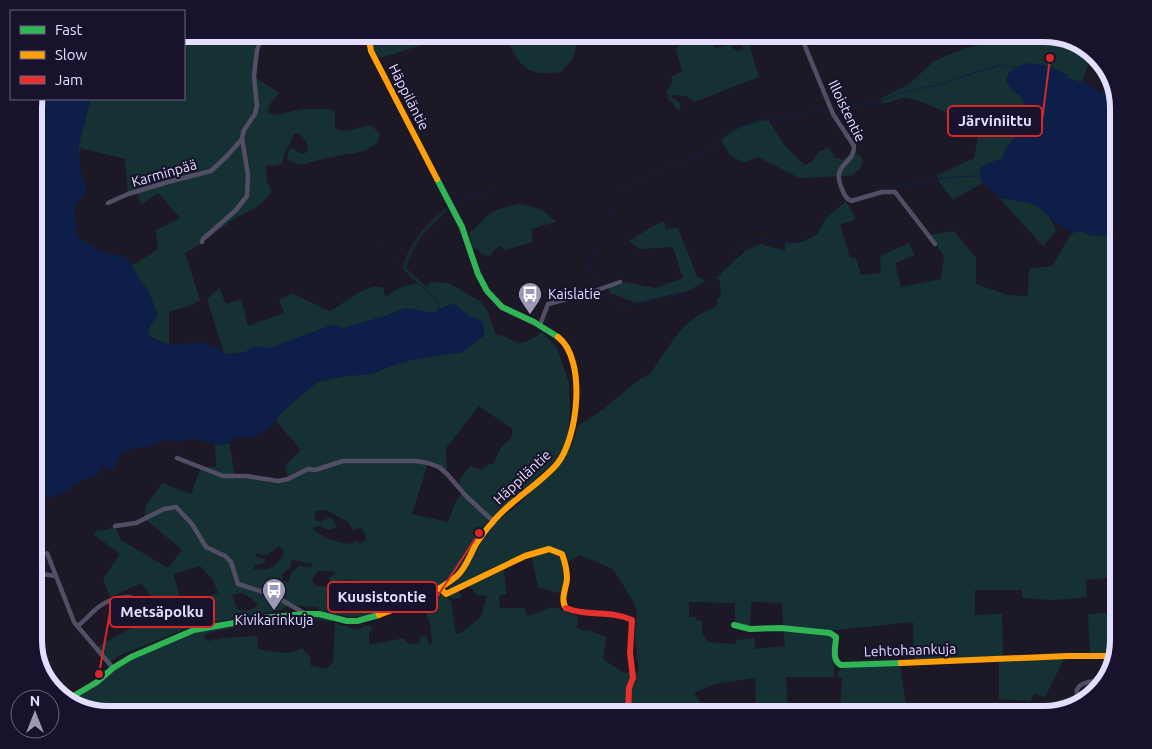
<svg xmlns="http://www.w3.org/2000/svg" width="1152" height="749" font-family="Ubuntu,sans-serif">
<rect width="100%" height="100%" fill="#1c1826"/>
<g fill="#163134" fill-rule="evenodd">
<path d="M184 34H270L260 43 254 77 280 93 272 101 268 109 269 113 275 115 303 109H330L333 110 335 113V128C345 135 360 126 371 125L380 134C378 153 350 153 337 156 325 158 313 162 301 165L294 163 287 159 288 152 291 148 303 154 307 152C309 142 305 139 298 133L294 134 291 142 286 149 282 164 274 166 268 165 266 167 267 182 272 191C257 212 250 208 231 221 216 232 202 244 185 253L200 300 192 305 169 312V345L149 336 130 262 133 265 158 249 156 230 180 218 158 193 142 204 136 192 128 194 125 159 80 148V152H77L74 99H184Z"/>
<path d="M371 34H463L464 37C449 33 397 55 378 58L373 50Z"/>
<path d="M504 34H579L573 59 561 72C522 77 520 64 504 34Z"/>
<path d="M708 34 716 48 731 44 733 48 738 51 744 49 740 41 744 35 748 36 751 51 759 77 694 102 686 96 673 95 671 97 679 102 681 108 677 110 673 103 667 98 669 96 666 91 673 82 671 77 682 71 676 49C682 40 683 43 693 40 698 39 703 36 708 34Z"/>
<path d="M997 34C1025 34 1071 32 1092 54L1082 82 1099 91 1034 136 1019 129 1012 123 1008 124 1012 131 1018 133 1007 148 1002 159 988 163 980 176 982 183 953 200 939 182 937 175 974 158 979 132C956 119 933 103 907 98 899 96 890 105 881 103L880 99 909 84 934 61 965 48 981 45V40Z"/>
<path d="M768 120 785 146 805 165 811 162 820 151H824L826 147 830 149 836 159 839 158 842 160 849 155 859 154 863 160 861 168 852 175 844 176 799 178 758 157 744 163 730 155 721 141C732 128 751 122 768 120Z"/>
<path d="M999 198C1025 199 1048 205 1056 231L1043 246Z"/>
<path d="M846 201 856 219 840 225 850 258H856L861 275 881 273 880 256 909 243 915 255 895 263 901 287 941 279 944 256 929 235 954 231 976 258V284L1008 295 1028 296 1029 269 1052 266 1072 233 1082 231C1094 239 1104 236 1118 234V577L1086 580 1087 597 1081 598 1053 600 1022 598V590H975V615L1002 614 1003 656 914 659 913 622 828 631 783 627 782 603 751 602 750 627 735 623V603L689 602V617H696V620L702 621V634L708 642 736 644V640L754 638 755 649 785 646 783 630 831 636 834 639V677H786L788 715 840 710 842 678 837 677 838 672 844 666 900 664 906 706 949 705 950 715H756L755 678 714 684 694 693 709 715H631L630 691 636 682 634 672 639 671 635 638 637 612 633 601 613 569 580 555 569 561 565 558V590L557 593 538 587 531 553 503 563 507 594 499 596 500 608H525L526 615C543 615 542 605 560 608L561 610 577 616 579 621 576 628 584 631 589 630 606 637 603 659 624 673 632 671 627 715H109L67 703 117 668 135 658 196 632 289 617H322L332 620 333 622C302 613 237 626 205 634L204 637 208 641 222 638 257 636 259 650C275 649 287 658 302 648L310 656 311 666 326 669 333 662 335 623 358 630 363 626H370L373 629 369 633V645L404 638C407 645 413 645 420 643V637L427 636 428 644 432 645 430 622C423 615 430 608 429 599L442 594 451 601 456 634 462 632 481 617 487 596 477 595 468 585 458 590 462 597 452 599 448 596 447 589C470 573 476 544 495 524 502 517 511 511 518 505 524 499 529 493 534 488 557 463 569 461 578 426L605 408 637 381 650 374 675 337 685 326 698 315 717 306V299L721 296 720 281 716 278 745 251 760 244 785 251V242L798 243 817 234 827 217Z"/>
<path d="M519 204 541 209 556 222 531 229 533 242 505 250 500 246 494 250 491 255 487 256 481 253 476 248 473 249 469 232C478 228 483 218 491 213 499 208 509 206 519 204Z"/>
<path d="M446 208 447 211C426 230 415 241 406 268L425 286 429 285 430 282 449 283 481 302 488 312 496 335C502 335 506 337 511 340 523 346 532 340 542 332L557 348 569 383 570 412 568 435 564 447 555 461 492 519 489 520 478 534 463 565 443 585 427 590 411 598 367 616 349 617 321 611 318 607 297 606 292 603 281 610 193 626 118 656 109 664 95 648 161 612 142 583 110 597 103 579 120 554 93 534 98 529 103 531 115 526 121 540 168 568 182 550 144 518 146 505 162 483 191 494 201 467H216L215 445 229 443 235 476 278 481 288 479 285 465 301 450 275 420 286 408 317 382 345 376 372 374 385 368 411 360 462 352 224 354 207 299 219 288 226 304 241 299 248 326 284 313 279 300 291 294 296 295 329 311C346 304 362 284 382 287L384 290V295L387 296 399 288 417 283 402 269C409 243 425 225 446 208ZM479 406 512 429C515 440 505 441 500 449 498 454 495 459 493 464H489L481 470 470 466 460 479 459 487 463 492 456 501 448 522 412 514 428 463 447 474 446 448ZM326 510 348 522 353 530 361 528 365 533 366 541 360 543 357 540 351 544C337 542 322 538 312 528L319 526 330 530 337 527 331 517 320 522 314 519 316 511ZM280 546 284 552C278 567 269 571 253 569L255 565 264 563 266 559 256 557 255 553 267 555ZM292 560 313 564 311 567 299 566 291 574 289 582 282 581V574L290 568ZM200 566 213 580 218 593 183 606 173 574ZM318 571H330L335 573 329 578 330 587 317 586 312 581 314 576ZM344 580 370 582 365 588 358 590 356 595C348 594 341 592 338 584ZM242 593 251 598 258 605C252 611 246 611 238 610L232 595ZM201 604 208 609 210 616 196 620 177 621 176 616C185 612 190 606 201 604Z"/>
<path d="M664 221 666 229 678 228 697 276 706 281 689 291 637 303 610 293 608 284 620 281 655 288 683 278 673 247 640 249 629 241 651 227Z"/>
<path d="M1118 612V640L1114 653H1090L1088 614Z"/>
<path d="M1062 659 1063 661 1045 697 1035 694 1030 701 999 699V660Z"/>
<path d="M1075 695 1077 701 1065 709 1046 715 1052 702Z"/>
</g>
<g fill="#0d1e48">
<path d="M1029 63C1044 65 1054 67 1067 75L1068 78 1082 82 1099 91 1098 94H1101L1102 91H1105L1116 98 1118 104V234C1104 236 1094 239 1082 231L1072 233 1053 220 1034 204 999 198 992 190 982 183 980 168 988 163 1002 159 1007 148 1018 133 1023 136 1025 132 1022 131C1024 120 1028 108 1022 98 1016 90 1012 94 1006 80 1010 67 1016 67 1029 63Z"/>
<path d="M36 99H91L79 144V156L83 181 85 182 87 191 78 201 74 209 77 234 82 240 107 254 122 255 130 262 140 280 148 290 158 315C153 322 147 327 149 336 171 349 180 343 204 342L209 346H216L224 354 245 352 255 346 269 348 329 326 335 325 343 328 388 315 405 308 415 309 433 313 450 304 456 305 469 316 482 321 484 327V336L462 352 411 360 385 368 372 374 345 376 317 382 286 408 270 427 261 434 247 438 237 436C223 453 208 440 192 439 187 439 186 441 181 442 178 442 173 441 169 441L168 439 157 443 155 441 156 444 145 448 144 446 135 449 132 448 131 452 128 451 122 453 114 469H110L105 465 101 467 103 470 88 479H81L79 484 72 486 71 491 70 489 51 499 48 495H45L40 498 44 503 34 510V104Z"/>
</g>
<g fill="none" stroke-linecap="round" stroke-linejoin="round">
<g stroke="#0d1e48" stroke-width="1">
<path d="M833 108 879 102 900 93 942 84 973 73 1001 65 1016 67"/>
<path d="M882 190C914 184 947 175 980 176"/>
<path d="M851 198 878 191"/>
<path d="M455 205 471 196 495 189"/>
<path d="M374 240 400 265"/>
<path d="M597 288 588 266V264L622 188 707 150 721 141 727 133 733 130 757 121 828 109"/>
<path d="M546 302 577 294"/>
<path d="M558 304 596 294 625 306 689 291 706 281 720 275 727 263 747 243 757 239 798 243 806 240 817 234 827 217 846 201"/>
<path d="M520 308 541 303 544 307"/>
<path d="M440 310 436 300 403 269C413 245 427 223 449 208"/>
</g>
<g stroke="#514e66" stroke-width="4.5">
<path d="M800 34 833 114 854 146C855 165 830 163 842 189 844 195 846 199 851 201L882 192H895L935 244"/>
<path d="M108 203 128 194 168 182 211 171 228 155 242 139"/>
<path d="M202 242 203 239 236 210 247 196 248 175 242 138 244 130 255 114 257 106 254 77 257 50 260 42 270 34"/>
<path d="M540 325 548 304 586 294 620 282"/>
<path d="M177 458 223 476H246L278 481 288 479 308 469 315 470 343 461H416L428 463 439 467 447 474 466 496 493 521"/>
<path d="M115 526 136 523 164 509 176 507 192 524 206 547 225 556 231 562 238 584 273 595 304 613"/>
<path d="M47 553 74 622 113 668"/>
<path d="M34 573 56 576"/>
<path d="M77 626C84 622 89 615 95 610 104 601 118 597 130 597"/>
<path d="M41 670 66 700"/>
<path d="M1082 704C1066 682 1091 681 1106 680"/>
</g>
<g stroke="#30b455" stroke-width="6">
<path d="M437 179 462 227 478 274 487 291 502 307 534 322 558 337"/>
<path d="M734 625 750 629 781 628 830 633 836 637C836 646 831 660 841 665L901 663"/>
<path d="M65 701 97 682 113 668 131 657 194 630 262 618 305 614H319L347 621H357L379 615"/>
</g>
<g stroke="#ff9f0a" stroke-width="6">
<path d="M368 34 371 51 437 179"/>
<path d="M441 589 446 594 525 556 549 549 562 554C565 562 567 570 567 579 566 589 560 600 566 608"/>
<path d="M379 615C406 604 434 595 457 576 466 568 470 555 476 544 481 537 486 529 492 523 510 500 538 486 557 464 578 439 587 359 558 337"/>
<path d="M901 663 1068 656H1113"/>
</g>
<path stroke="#e5322d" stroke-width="6" d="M566 608C587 617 612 610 632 620L630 653 633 678 629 688 628 715"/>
</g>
<defs>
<g id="bus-pin" transform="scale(1.25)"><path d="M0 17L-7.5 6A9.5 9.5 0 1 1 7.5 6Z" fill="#9e99b2" stroke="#18122c"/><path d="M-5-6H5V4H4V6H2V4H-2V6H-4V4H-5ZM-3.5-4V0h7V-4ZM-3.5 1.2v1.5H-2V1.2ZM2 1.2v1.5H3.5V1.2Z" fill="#fff"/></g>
</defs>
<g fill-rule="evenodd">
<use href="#bus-pin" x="530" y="294"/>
<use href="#bus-pin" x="274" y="590"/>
</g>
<g text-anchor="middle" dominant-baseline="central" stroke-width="4.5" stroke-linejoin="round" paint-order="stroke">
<g font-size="14" fill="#e4defe" stroke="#18122c">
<text transform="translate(409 97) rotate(63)">Häppiläntie</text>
<text transform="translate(847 111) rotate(64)">Illoistentie</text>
<text transform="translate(164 173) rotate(-16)">Karminpää</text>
<text transform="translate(522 477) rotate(-43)">Häppiläntie</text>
<text transform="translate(910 650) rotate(-2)">Lehtohaankuja</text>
</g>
<g font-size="14" fill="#e4defe" stroke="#18122c" text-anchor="start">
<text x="548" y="294">Kaislatie</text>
<text x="274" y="620" text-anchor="middle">Kivikarinkuja</text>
</g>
</g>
<path d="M0 0H1152V749H0ZM108 42H1044A66 66 0 0 1 1110 108V640A66 66 0 0 1 1044 706H108A66 66 0 0 1 42 640V108A66 66 0 0 1 108 42Z" fill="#18122c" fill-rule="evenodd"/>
<path fill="none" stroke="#e4defe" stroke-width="6" d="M108 42H1044A66 66 0 0 1 1110 108V640A66 66 0 0 1 1044 706H108A66 66 0 0 1 42 640V108A66 66 0 0 1 108 42Z"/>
<path fill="none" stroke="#d62828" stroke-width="2" d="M1050 58L1042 121M479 533L437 597M99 674L110 612"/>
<g fill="#d62828" stroke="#18122c" stroke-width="2">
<circle cx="1050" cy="58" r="5"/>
<circle cx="479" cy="533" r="5"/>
<circle cx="99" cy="674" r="5"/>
</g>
<g fill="#18122c" stroke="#d62828" stroke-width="2">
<rect x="948" y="106" width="94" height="30" rx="5"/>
<rect x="328" y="582" width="109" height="30" rx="5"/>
<rect x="110" y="597" width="104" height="30" rx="5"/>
</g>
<g font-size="15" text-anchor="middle" font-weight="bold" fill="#e4defe">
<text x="995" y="126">Järviniittu</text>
<text x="382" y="602">Kuusistontie</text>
<text x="162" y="617">Metsäpolku</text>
</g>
<rect x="10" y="10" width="175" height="90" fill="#18122c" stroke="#6a6480"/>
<rect x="20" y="26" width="25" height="8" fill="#30b455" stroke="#6a6480"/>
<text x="55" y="35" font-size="15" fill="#e4defe">Fast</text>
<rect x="20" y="51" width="25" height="8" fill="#ff9f0a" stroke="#6a6480"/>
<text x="55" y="60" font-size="15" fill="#e4defe">Slow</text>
<rect x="20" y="76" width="25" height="8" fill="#e5322d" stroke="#6a6480"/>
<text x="55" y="85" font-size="15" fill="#e4defe">Jam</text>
<g transform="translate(35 714)"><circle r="24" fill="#18122c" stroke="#6a6480"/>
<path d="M0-4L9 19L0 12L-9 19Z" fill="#9e99b2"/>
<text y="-8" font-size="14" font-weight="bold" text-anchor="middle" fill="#e4defe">N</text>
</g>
</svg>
